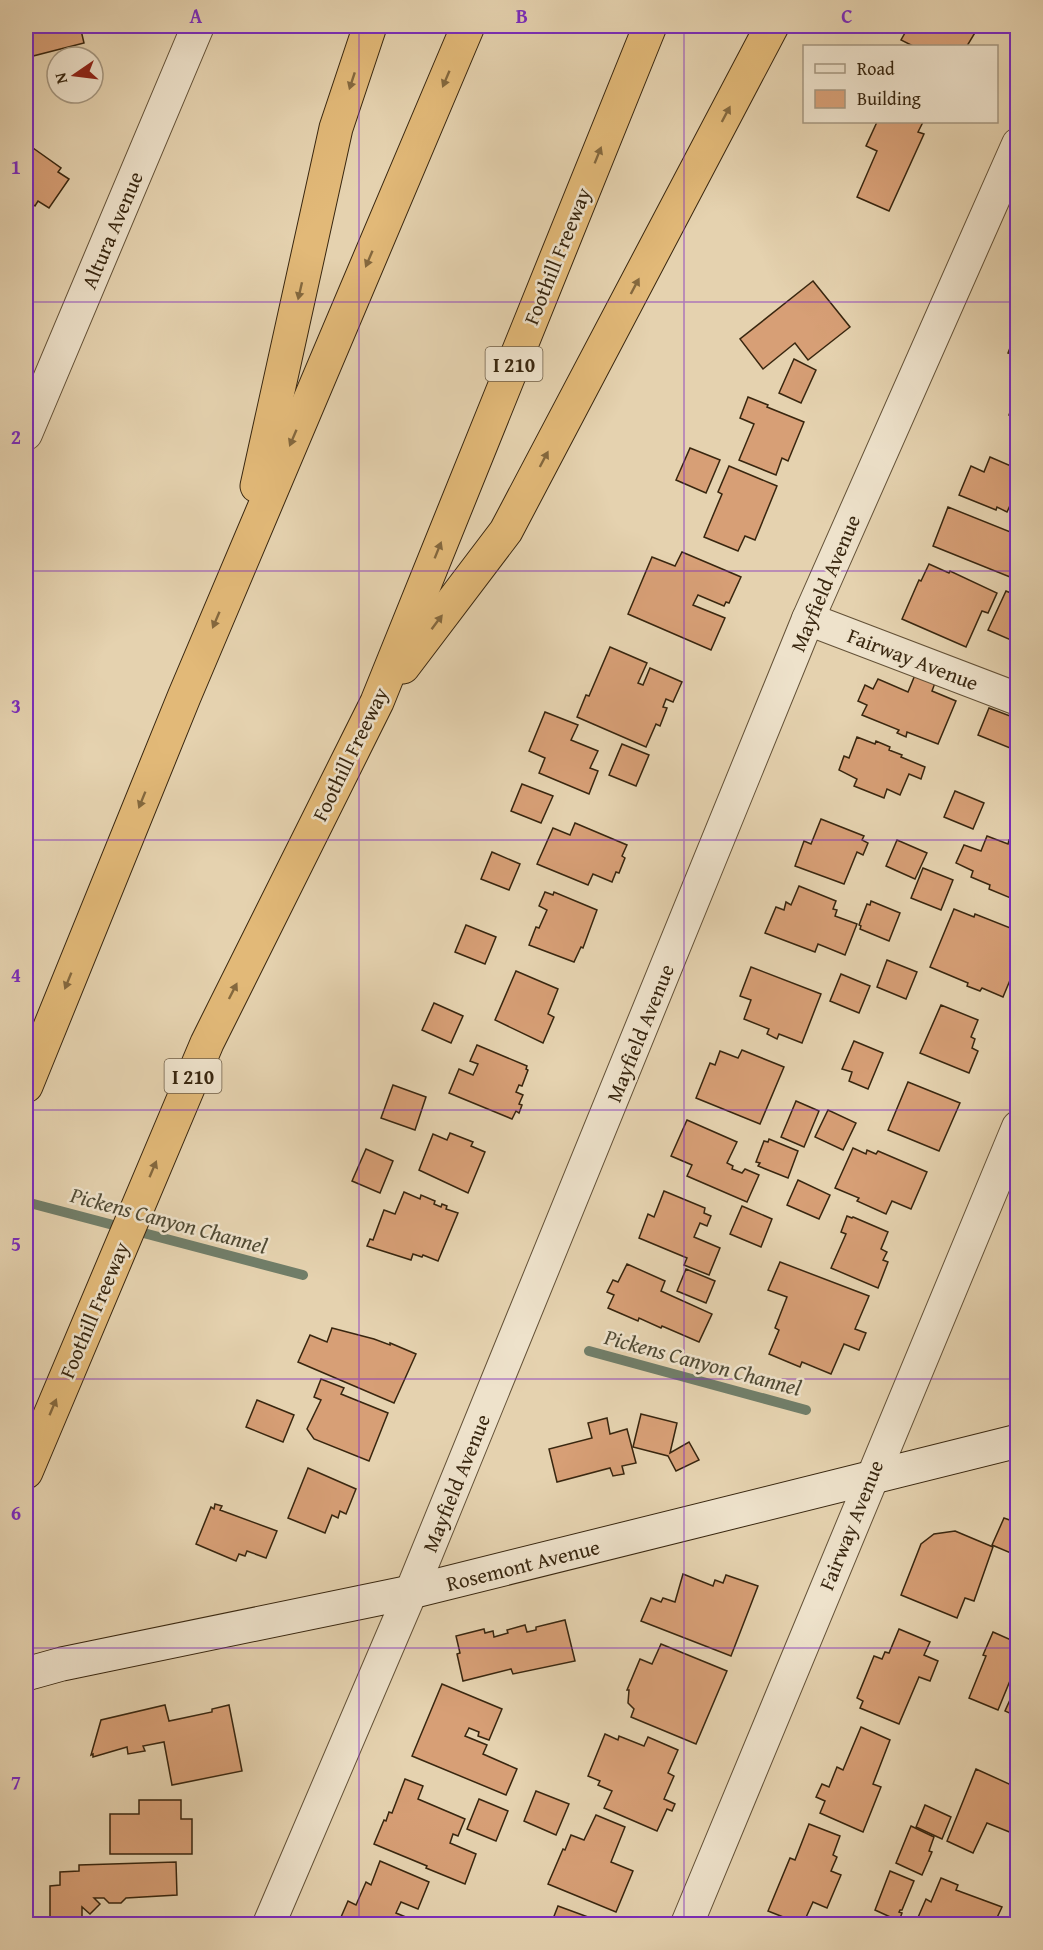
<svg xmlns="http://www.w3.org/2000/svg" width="1043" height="1950" font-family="'Gentium Book Plus',serif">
<rect width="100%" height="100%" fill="#e5d2af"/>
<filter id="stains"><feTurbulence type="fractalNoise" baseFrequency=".00333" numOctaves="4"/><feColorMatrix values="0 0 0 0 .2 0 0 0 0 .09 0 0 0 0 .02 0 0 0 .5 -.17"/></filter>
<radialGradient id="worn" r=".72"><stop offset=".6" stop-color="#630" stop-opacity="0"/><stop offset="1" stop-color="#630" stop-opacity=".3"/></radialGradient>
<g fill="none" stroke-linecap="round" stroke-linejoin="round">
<g stroke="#717e69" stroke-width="10">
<path d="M26 1202 303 1275"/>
<path d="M589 1351 806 1410"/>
</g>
</g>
<g fill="#d79f76" stroke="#38260f" stroke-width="1.5">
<path d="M26 26H80L84 43 33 56Z"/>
<path d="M909 26H979L967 46H913L901 40Z"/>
<path d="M877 122H923L918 132 924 134 889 211 857 197 877 151 866 146Z"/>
<path d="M26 143 61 168 58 172 69 179 49 208 38 201 35 206 26 199Z"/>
<path d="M26 224 32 228 26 237Z"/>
<path d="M813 281 850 327 808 360 795 343 763 369 740 339Z"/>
<path d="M1017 330 1018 331V356L1008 353Z"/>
<path d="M794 359 816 370 801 403 779 393Z"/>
<path d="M1018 359V374L1012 372Z"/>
<path d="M1018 390V418L1009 415Z"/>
<path d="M748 397 768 405 767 407 804 422 788 461 782 458 776 475 739 460 754 424 740 418Z"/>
<path d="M690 448 720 460 706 493 676 480Z"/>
<path d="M990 457 1018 469V498L1014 497 1007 512 997 507 996 510 959 495 971 466 984 472Z"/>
<path d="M729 466 777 486 755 540 745 536 738 551 704 537 722 494 718 492Z"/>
<path d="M948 507 1018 535V568L1017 570 1013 568 1010 577 933 546Z"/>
<path d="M682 552 741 577 729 603 726 602 724 606 698 595 693 605 725 618 711 650 628 614 652 557 675 566Z"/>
<path d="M929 564 949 573 950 571 997 593 988 613 982 611 966 647 902 619 919 580 921 581Z"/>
<path d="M1006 591 1018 596V643L988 630Z"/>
<path d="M610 647 647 663 638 683 643 685 650 668 682 682 673 702 666 699 663 707 667 708 660 726 656 724 646 747 577 717 586 695 589 696Z"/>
<path d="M915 675 935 683 932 691 956 701 938 744 907 732 906 737 897 733 899 730 862 715 867 705 858 701 865 685 873 689 878 679 908 692Z"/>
<path d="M989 708 1018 719V749L1015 750 978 735Z"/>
<path d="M545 712 578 725 571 740 598 751 590 768 598 771 589 794 539 773 545 758 529 751Z"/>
<path d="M857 737 875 744 876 741 890 747 889 750 902 755 901 757 925 767 921 779 909 774 900 795 887 789 884 798 854 786 857 779 839 770 844 756 849 758Z"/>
<path d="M622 744 649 755 636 786 609 775Z"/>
<path d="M522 784 553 796 541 823 511 811Z"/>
<path d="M955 791 984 803 973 829 944 817Z"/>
<path d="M821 819 864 836 862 840 868 843 863 855 857 852 844 884 795 866 804 841 811 844Z"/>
<path d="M575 823 627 845 622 856 625 858 619 873 616 872 612 882 593 874 588 885 537 864 553 828 570 835Z"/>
<path d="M987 836 1008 844 1009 840 1018 844V901L989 889 990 885 971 877 973 871 956 863 964 845 981 851Z"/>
<path d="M897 840 927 853 915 879 886 866Z"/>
<path d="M492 852 520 864 509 890 481 879Z"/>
<path d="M923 868 953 880 941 910 911 898Z"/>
<path d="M799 886 836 901 833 909 837 910 835 916 857 924 845 955 818 944 815 952 765 933 776 907 784 910 786 902 791 905Z"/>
<path d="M545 892 553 895 554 892 597 910 583 948 581 947 574 962 529 945 536 927 539 928 547 910 539 906Z"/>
<path d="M871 901 900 913 889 941 860 929 861 926 859 925 867 904 870 905Z"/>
<path d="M954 909 974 917 975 914 1018 931V961L1003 997 982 988 980 991 967 986 968 983 930 967Z"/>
<path d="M466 925 496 937 485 964 455 952Z"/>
<path d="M887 960 917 972 906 999 877 987Z"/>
<path d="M751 967 821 994 802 1043 779 1034 777 1039 767 1034 769 1029 744 1019 751 1000 740 996Z"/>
<path d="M516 971 558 989 548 1014 554 1017 543 1043 495 1020Z"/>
<path d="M841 974 870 986 859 1013 830 1001Z"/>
<path d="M434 1003 463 1016 451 1043 422 1030Z"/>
<path d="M941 1005 978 1020 971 1037 975 1039 972 1048 978 1051 969 1073 920 1053Z"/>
<path d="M854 1041 883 1053 868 1089 849 1081 852 1072 842 1069Z"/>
<path d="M477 1045 527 1066 526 1069 528 1070 522 1086 519 1085 516 1092 523 1095 519 1104 522 1105 519 1113 516 1111 512 1119 449 1093 459 1069 473 1075 478 1064 470 1061Z"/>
<path d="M742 1050 784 1067 760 1124 696 1098 710 1063 715 1065 720 1051 738 1058Z"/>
<path d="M908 1082 960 1103 939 1151 888 1130Z"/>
<path d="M393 1085 426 1097 415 1130 381 1118Z"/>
<path d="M796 1101 819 1111 804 1147 781 1137Z"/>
<path d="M828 1110 856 1123 843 1150 815 1137Z"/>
<path d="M687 1120 737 1142 727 1163 733 1166 732 1169 742 1173 745 1169 759 1175 747 1202 687 1176 692 1165 671 1156Z"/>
<path d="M450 1133 473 1142 471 1146 485 1152 468 1193 419 1170 433 1134 447 1140Z"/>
<path d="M769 1139 798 1151 788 1178 758 1166 760 1163 756 1162 764 1141 768 1142Z"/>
<path d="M853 1148 866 1154 867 1150 876 1154 878 1151 927 1172 911 1209 892 1201 886 1214 857 1201 859 1198 835 1188Z"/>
<path d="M366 1149 393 1161 380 1193 352 1181Z"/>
<path d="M798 1180 830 1195 819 1219 787 1205Z"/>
<path d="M664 1191 705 1208 704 1213 711 1216 707 1226 700 1223 694 1237 720 1248 709 1275 684 1265 687 1258 639 1238 648 1214 654 1217Z"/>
<path d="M404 1192 420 1199 421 1195 435 1201 434 1204 441 1207 442 1204 447 1206 446 1209 458 1213 438 1261 423 1255 422 1257 413 1254 411 1260 367 1246 370 1239 373 1240 384 1210 395 1214Z"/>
<path d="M742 1206 772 1219 761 1247 730 1234Z"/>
<path d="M847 1216 852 1218 853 1217 888 1232 881 1249 887 1252 883 1260 888 1262 878 1288 831 1268 846 1234 841 1232Z"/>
<path d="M780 1262 869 1296 855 1329 866 1333 859 1350 844 1344 831 1374 802 1362 800 1367 769 1354 779 1330 775 1328 787 1297 768 1290Z"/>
<path d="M627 1264 665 1281 661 1291 712 1314 699 1342 662 1326 661 1328 639 1318 638 1321 608 1308 614 1295 607 1292 613 1280 618 1282Z"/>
<path d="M686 1269 715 1281 706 1303 677 1291Z"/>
<path d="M332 1328 374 1339 390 1345V1343L416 1354 394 1403 298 1362 310 1335 327 1342Z"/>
<path d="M321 1379 344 1388 341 1394 388 1413 369 1461 314 1439 307 1429 321 1400 314 1397Z"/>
<path d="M257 1400 294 1415 283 1442 246 1427Z"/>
<path d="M641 1414 677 1423 670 1453 689 1442 699 1460 676 1471 668 1456 633 1447Z"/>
<path d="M607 1418 610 1434 627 1429 636 1463 622 1466 624 1474 613 1476 610 1468 557 1482 549 1449 592 1438 588 1423Z"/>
<path d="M308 1468 356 1489 346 1514 340 1511 338 1518 332 1515 325 1533 288 1518Z"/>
<path d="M215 1504 222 1506 220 1510 277 1531 266 1558 247 1551 245 1556 239 1554 236 1561 196 1544 211 1507 214 1509Z"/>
<path d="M1004 1518 1018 1523V1556L992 1545Z"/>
<path d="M955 1531 993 1547 974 1601 965 1598 957 1618 901 1595 921 1544 934 1534Z"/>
<path d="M683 1574 713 1586 715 1580 723 1583 726 1575 758 1586 731 1656 641 1621 651 1598 661 1602 663 1598 675 1602Z"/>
<path d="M565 1620 575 1661 513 1674 511 1669 463 1681 457 1654 460 1653 456 1636 484 1629 485 1633 493 1631 494 1637 508 1633 507 1630 525 1625 527 1632 536 1630V1627Z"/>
<path d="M899 1629 930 1642 924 1655 938 1661 930 1681 919 1677 899 1724 860 1708 863 1701 857 1698 874 1656 882 1659 885 1652 889 1653Z"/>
<path d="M993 1632 1018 1643 1015 1655H1016L1012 1664 1016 1666 998 1710 969 1698 986 1656 983 1655Z"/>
<path d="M661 1644 727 1671 696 1744 631 1717 634 1709 628 1703 629 1690H627L640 1659 652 1664Z"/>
<path d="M1018 1682V1717L1005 1711Z"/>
<path d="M442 1684 502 1709 489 1740 478 1736 479 1732 469 1728 465 1736 487 1745 483 1754 517 1769 506 1795 412 1756Z"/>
<path d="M165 1705 169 1721 212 1712V1709L229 1705 242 1771 172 1785 164 1742 143 1746 145 1751 128 1754 127 1747 93 1757V1754L91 1755 101 1720Z"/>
<path d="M861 1727 890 1740 873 1784 881 1787 863 1832 820 1813 825 1801 816 1797 822 1784 829 1787 837 1767 843 1770Z"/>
<path d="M605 1734 618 1740 619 1736 644 1746 648 1737 678 1750 668 1773 674 1776 664 1799 675 1804 672 1811 667 1809 657 1831 604 1808 612 1791 598 1785 600 1781 588 1776Z"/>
<path d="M976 1769 1018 1788V1833L1017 1835 987 1823 973 1853 947 1841Z"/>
<path d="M405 1779 423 1786 418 1799 465 1819 458 1836 453 1834 450 1843 476 1854 465 1884 426 1868 427 1866 374 1844 384 1820 386 1821 389 1812 392 1813Z"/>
<path d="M536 1791 569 1804 556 1835 524 1821Z"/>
<path d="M479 1799 508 1811 496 1841 467 1829Z"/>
<path d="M139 1800H181V1819H192V1854H110V1814H139Z"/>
<path d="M925 1805 951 1817 942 1839 916 1827Z"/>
<path d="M596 1815 625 1827 611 1862 633 1871 616 1912 548 1884 563 1849 565 1850 571 1835 584 1840Z"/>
<path d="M809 1824 840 1836 833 1855 837 1857 831 1871 841 1875 827 1908 813 1902 803 1924H801L768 1911 790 1858 795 1860Z"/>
<path d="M911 1826 934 1837 929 1851 932 1852 922 1875 896 1863Z"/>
<path d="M380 1861 429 1882 418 1909 401 1902 396 1913 408 1918 405 1924H338L348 1901 356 1905 366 1882 371 1885Z"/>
<path d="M176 1862 177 1895 126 1898 121 1903H109L104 1898H94L100 1904 90 1914 82 1907V1923L50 1924V1886L60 1885V1872L79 1871V1865Z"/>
<path d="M890 1871 914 1881 902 1910H900L899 1912 902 1913 899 1921 875 1910Z"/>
<path d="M941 1878 958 1885 956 1890 1002 1907 994 1924H922L916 1922 926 1899 931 1902Z"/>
<path d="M558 1906 607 1924H551Z"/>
</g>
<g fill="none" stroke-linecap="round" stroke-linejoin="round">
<g stroke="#635137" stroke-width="34">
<g id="street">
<path d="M26 434 198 26"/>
<path d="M808 619 1018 699"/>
<path d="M269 1924 411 1592 808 619 1018 144"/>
<path d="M687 1924 1018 1127"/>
</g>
</g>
<g stroke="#38260f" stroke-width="35">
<path id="secondary" d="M26 1674 62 1664 411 1592 1018 1441"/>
</g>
<g stroke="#38260f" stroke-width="35">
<g id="highway">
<path d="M257 486 336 128 370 26"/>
<path d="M403 667 506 531 772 26"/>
<path d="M26 1086 184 697 468 26"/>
<path d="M26 1472 207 1043 377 702 650 26"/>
</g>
</g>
<use href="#street" stroke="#eee2cb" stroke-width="32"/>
<use href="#secondary" stroke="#eee2cb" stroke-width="33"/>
<use href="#highway" stroke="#e2b978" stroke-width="33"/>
</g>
<defs><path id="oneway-solid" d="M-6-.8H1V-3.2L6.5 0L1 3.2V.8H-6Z" transform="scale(1.5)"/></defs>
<g fill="#84683e">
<use href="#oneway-solid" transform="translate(446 79) rotate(113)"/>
<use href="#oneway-solid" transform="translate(352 81) rotate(108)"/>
<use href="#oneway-solid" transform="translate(726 114) rotate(-62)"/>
<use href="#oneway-solid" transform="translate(598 155) rotate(-68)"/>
<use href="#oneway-solid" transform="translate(369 259) rotate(113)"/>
<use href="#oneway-solid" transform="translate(635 286) rotate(-62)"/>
<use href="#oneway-solid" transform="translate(300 291) rotate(103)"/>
<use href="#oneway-solid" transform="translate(293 438) rotate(113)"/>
<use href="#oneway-solid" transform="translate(544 459) rotate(-62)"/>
<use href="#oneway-solid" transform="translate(438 550) rotate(-68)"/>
<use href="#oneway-solid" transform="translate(216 620) rotate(113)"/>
<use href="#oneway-solid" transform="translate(437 622) rotate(-53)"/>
<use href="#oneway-solid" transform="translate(142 800) rotate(112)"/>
<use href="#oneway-solid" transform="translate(68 981) rotate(112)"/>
<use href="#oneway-solid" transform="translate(233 991) rotate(-63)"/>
<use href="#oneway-solid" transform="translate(153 1169) rotate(-67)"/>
<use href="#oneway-solid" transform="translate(53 1407) rotate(-67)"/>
</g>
<path fill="none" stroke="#7b2cbf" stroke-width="1.5" stroke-opacity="0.55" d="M359 26V1924M684 26V1924M26 302H1018M26 571H1018M26 840H1018M26 1110H1018M26 1379H1018M26 1648H1018"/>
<g text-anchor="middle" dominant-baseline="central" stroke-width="5" stroke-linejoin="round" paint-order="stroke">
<g fill="#eee2cb" stroke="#6f5e47" stroke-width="1.5">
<rect x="485.5" y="347" width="57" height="34" rx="4.5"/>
<rect x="164.5" y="1059" width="57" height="34" rx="4.5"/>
</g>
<g font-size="20" font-weight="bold" fill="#38260f">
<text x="514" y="364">I 210</text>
<text x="193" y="1076">I 210</text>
</g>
<g font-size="21" fill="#38260f" stroke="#eee2cb">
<text transform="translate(112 230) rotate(-67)">Altura Avenue</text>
<text transform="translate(557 256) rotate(-68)">Foothill Freeway</text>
<text transform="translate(825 583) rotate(-67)">Mayfield Avenue</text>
<text transform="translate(913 659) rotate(21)">Fairway Avenue</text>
<text transform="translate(350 754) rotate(-64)">Foothill Freeway</text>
<text transform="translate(640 1033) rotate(-68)">Mayfield Avenue</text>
<text transform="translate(94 1310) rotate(-67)">Foothill Freeway</text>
<text transform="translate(456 1483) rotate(-68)">Mayfield Avenue</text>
<text transform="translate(851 1525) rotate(-68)">Fairway Avenue</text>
<text transform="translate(523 1565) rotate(-14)">Rosemont Avenue</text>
</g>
<g font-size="22" font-style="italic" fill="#504a34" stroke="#eee2cb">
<text transform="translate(169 1220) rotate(15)">Pickens Canyon Channel</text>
<text transform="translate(703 1362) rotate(15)">Pickens Canyon Channel</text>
</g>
</g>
<rect width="1043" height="1950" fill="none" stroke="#e5d2af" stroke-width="66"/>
<rect x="803" y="45" width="195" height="78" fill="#eee2cb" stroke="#a59780" stroke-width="1.5"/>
<rect x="815" y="64" width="30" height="9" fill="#eee2cb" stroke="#a59780" stroke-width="1.5"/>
<text x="857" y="75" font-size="18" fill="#38260f">Road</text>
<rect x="815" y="90" width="30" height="18" fill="#d79f76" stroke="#a59780" stroke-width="1.5"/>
<text x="857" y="105" font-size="18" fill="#38260f">Building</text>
<g transform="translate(75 75) rotate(256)"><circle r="28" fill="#eee2cb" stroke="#a59780" stroke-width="1.5"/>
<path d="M0-4.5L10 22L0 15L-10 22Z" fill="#8f2418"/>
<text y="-9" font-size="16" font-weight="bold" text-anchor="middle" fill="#38260f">N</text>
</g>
<rect x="33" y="33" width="977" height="1884" fill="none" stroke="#7b2cbf" stroke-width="2"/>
<g font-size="20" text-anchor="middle" font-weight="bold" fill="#7b2cbf">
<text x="196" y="23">A</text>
<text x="522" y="23">B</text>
<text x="847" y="23">C</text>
<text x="16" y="174">1</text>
<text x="16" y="444">2</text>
<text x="16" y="713">3</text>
<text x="16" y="982">4</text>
<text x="16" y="1251">5</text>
<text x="16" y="1520">6</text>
<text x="16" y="1789">7</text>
</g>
<rect width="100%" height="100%" filter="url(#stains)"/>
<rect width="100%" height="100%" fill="url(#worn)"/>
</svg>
